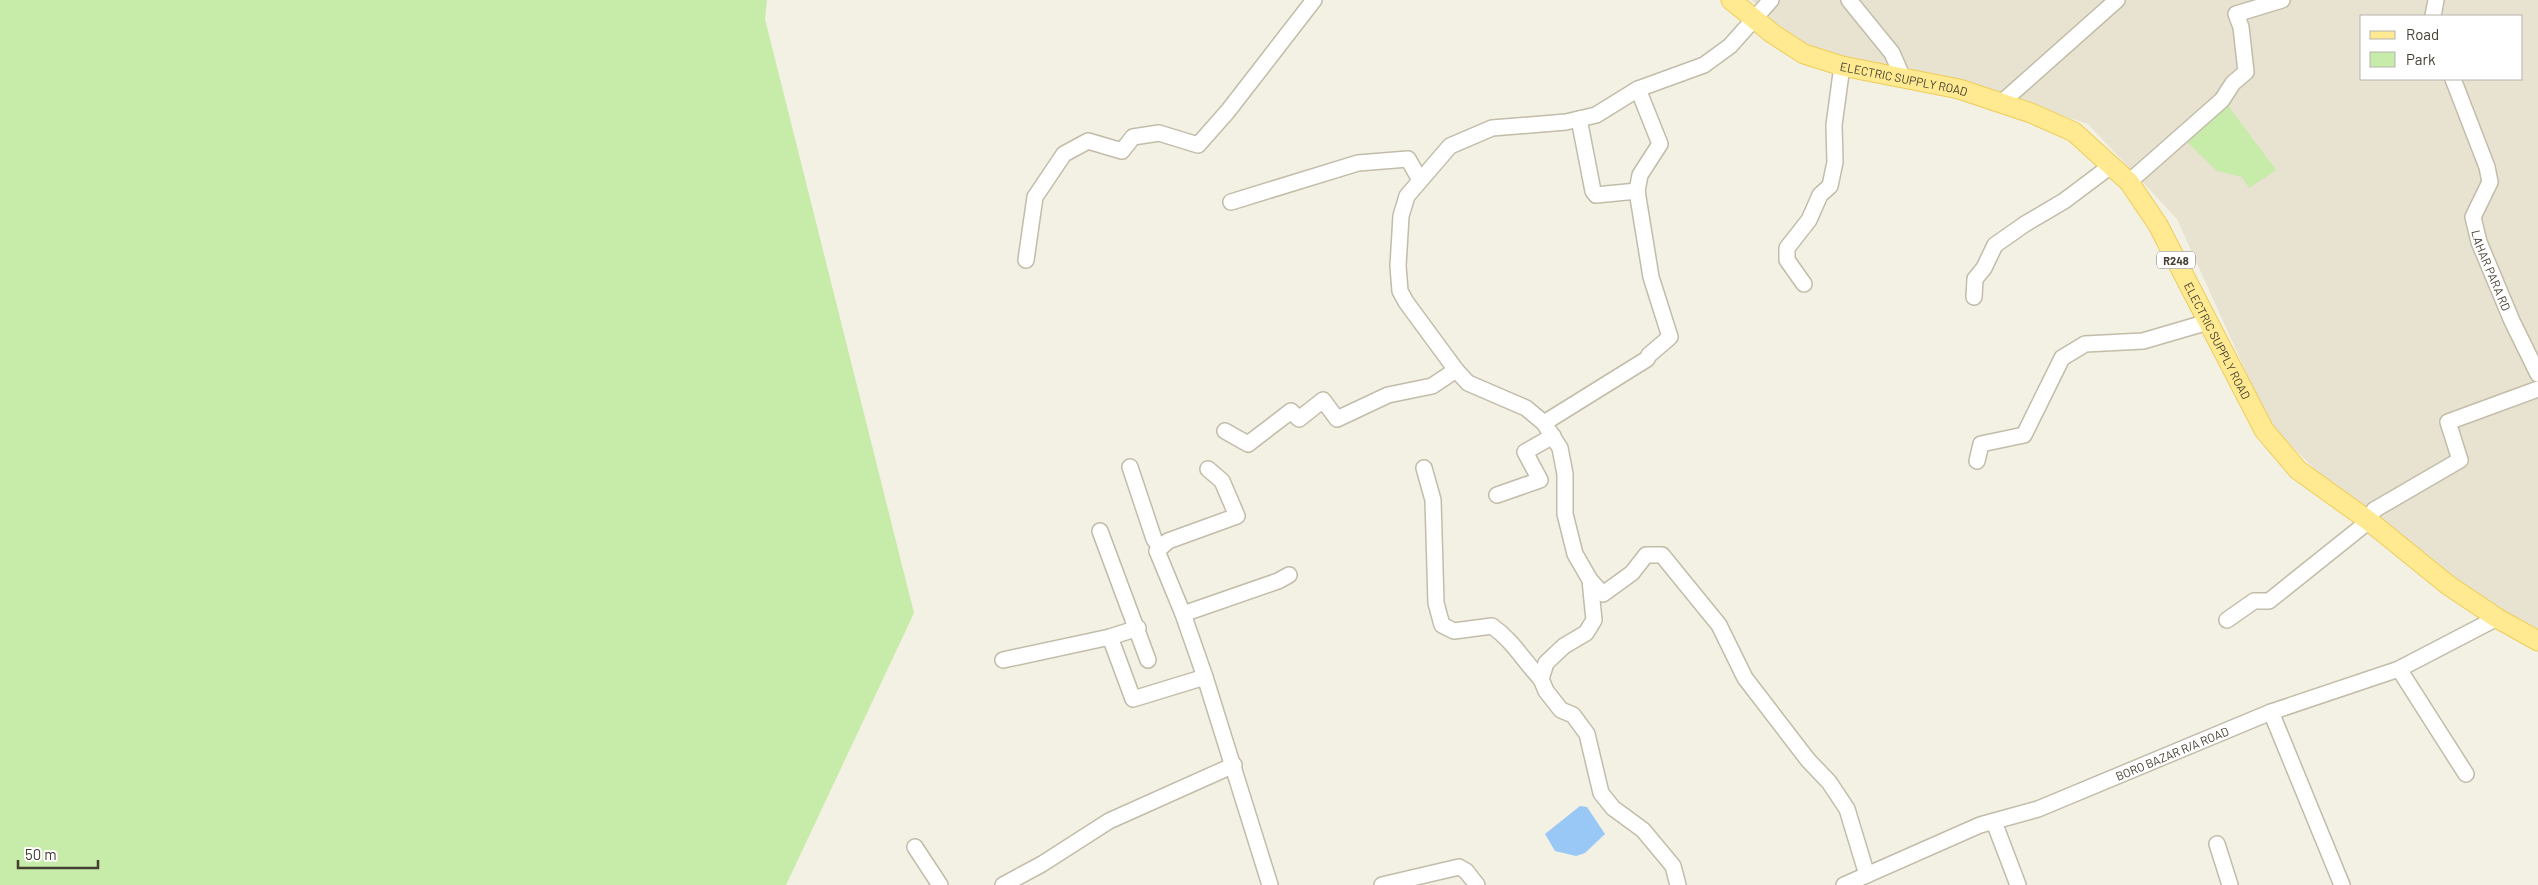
<svg xmlns="http://www.w3.org/2000/svg" width="2538" height="885" font-family="Barlow,sans-serif">
<rect width="100%" height="100%" fill="#f3f0e4"/>
<path fill="#e8e3d1" fill-rule="evenodd" d="M1752 0H2538V630L2465 593 2333 488 2269 423 2177 219 2088 124 1960 82 1846 57 1795 42ZM2362 16H2522V79H2362Z"/>
<g fill="#c7eba9">
<path d="M0 0H767L765 19 914 613 786 885H0Z"/>
<path d="M2229 107 2276 170 2249 188 2242 177 2217 171 2183 138 2221 108Z"/>
</g>
<path fill="#9ac8f6" d="M1580 806 1587 807 1605 834 1585 853 1576 856 1555 851 1545 834Z"/>
<g fill="none" stroke-linecap="round" stroke-linejoin="round">
<g stroke="#c2bca8" stroke-width="18">
<g id="minor">
<path d="M1849 0 1892 53 1903 78"/>
<path d="M2433 16 2436 0"/>
<path id="s1" d="M2453 79 2487 167 2490 182 2473 217 2479 242 2512 321 2538 374"/>
<path d="M2001 103 2117 0"/>
<path d="M2129 182 2222 100 2233 83 2246 72 2241 27 2236 14 2282 0"/>
<path d="M1637 191 1640 175 1660 144 1638 89"/>
<path d="M1231 202 1358 163 1408 159 1420 180"/>
<path d="M1026 260 1035 197 1064 154 1088 141 1122 151 1133 137 1159 133 1198 145 1228 111 1314 0"/>
<path d="M1804 284 1787 260V248L1809 220 1820 195 1830 186 1835 162 1834 125 1842 66"/>
<path d="M1974 297 1975 279 1984 268 1995 245 2025 224 2064 201 2112 165"/>
<path d="M1544 423 1647 359 1649 355 1670 337 1651 277 1637 191 1596 195 1593 191 1579 119"/>
<path d="M1225 431 1248 444 1291 411 1299 419 1323 400 1337 419 1388 395 1432 386 1456 370"/>
<path d="M1977 461 1981 444 2024 435 2062 358 2085 344 2143 341 2208 322"/>
<path d="M1130 467 1154 539 1160 547"/>
<path d="M1424 468 1433 500 1436 603 1442 625 1454 631 1492 626C1512 640 1524 661 1541 679"/>
<path d="M1208 469 1222 481 1237 516 1168 541 1157 551 1183 614 1205 677 1270 885"/>
<path d="M1497 495 1540 480 1525 452 1553 436"/>
<path d="M1100 531 1148 660"/>
<path d="M1590 580 1603 594 1632 573 1646 555H1662L1719 625 1745 678 1808 760 1829 782 1847 809 1867 875"/>
<path d="M1183 614 1278 581 1289 575"/>
<path d="M2227 620 2254 601H2269L2369 521 2374 510 2460 460 2448 422 2538 389"/>
<path d="M1110 637 1133 699 1205 677"/>
<path d="M1003 660 1110 637 1138 628"/>
<path d="M2399 669 2466 774"/>
<path d="M2271 712 2342 885"/>
<path d="M1994 822 2018 885"/>
<path d="M2217 844 2230 885"/>
<path d="M915 847 940 885"/>
<path d="M1003 885 1042 864 1109 821 1234 765"/>
<path d="M1382 885 1459 867 1466 871 1477 885"/>
<path d="M1678 885 1673 866 1643 830 1613 808 1601 793 1587 734 1573 715 1561 710 1546 691 1541 679 1546 663 1564 646 1586 633 1594 620 1590 580 1575 554 1565 514V474L1560 448 1544 423 1526 408 1468 383 1456 370 1406 302 1400 291 1398 266 1401 216 1407 196 1450 146 1492 128 1566 122 1596 115 1638 89 1704 65 1730 46 1771 0"/>
<path id="s2" d="M1844 885 1980 825 2038 809 2271 712 2399 669 2497 618"/>
</g>
</g>
<g stroke="#edcd58" stroke-width="21">
<g id="major">
<path id="s3" d="M1731 0 1773 34 1804 54 1842 66 1959 89 2031 113 2074 132 2129 182 2158 225 2264 430 2298 470 2369 521 2448 585 2497 618 2538 641"/>
</g>
</g>
<use href="#minor" stroke="#fff" stroke-width="15"/>
<use href="#major" stroke="#ffea91" stroke-width="19"/>
</g>
<g text-anchor="middle" dominant-baseline="central" stroke-width="4" stroke-linejoin="round" paint-order="stroke">
<rect fill="#fff" stroke="#7e7970" stroke-width="1" x="2157" y="251.5" width="38" height="17" rx="4"/>
<g font-size="11" font-weight="bold" fill="#464033">
<text x="2176" y="260">R248</text>
</g>
<g font-size="12" fill="#464033" stroke="#fff">
<text stroke="none"><textPath href="#s3" startOffset="194">ELECTRIC SUPPLY ROAD</textPath></text>
<text stroke="none"><textPath href="#s1" startOffset="205">LAHAR PARA RD</textPath></text>
<text stroke="none"><textPath href="#s3" startOffset="629">ELECTRIC SUPPLY ROAD</textPath></text>
<text stroke="none"><textPath href="#s2" startOffset="354">BORO BAZAR R/A ROAD</textPath></text>
</g>
</g>
<rect x="2360" y="15" width="162" height="65" fill="#ffffff" stroke="#b5b3ad"/>
<rect x="2370" y="31" width="25" height="8" fill="#ffea91" stroke="#b5b3ad"/>
<text x="2406" y="40" font-size="15" fill="#464033">Road</text>
<rect x="2370" y="52" width="25" height="15" fill="#c7eba9" stroke="#b5b3ad"/>
<text x="2406" y="65" font-size="15" fill="#464033">Park</text>
<path d="M18 860v8h80v-8" fill="none" stroke="#464033" stroke-width="2.5"/>
<text x="25" y="860" font-size="15" fill="#464033" stroke="#ffffff" stroke-width="4" paint-order="stroke">50 m</text>
</svg>
